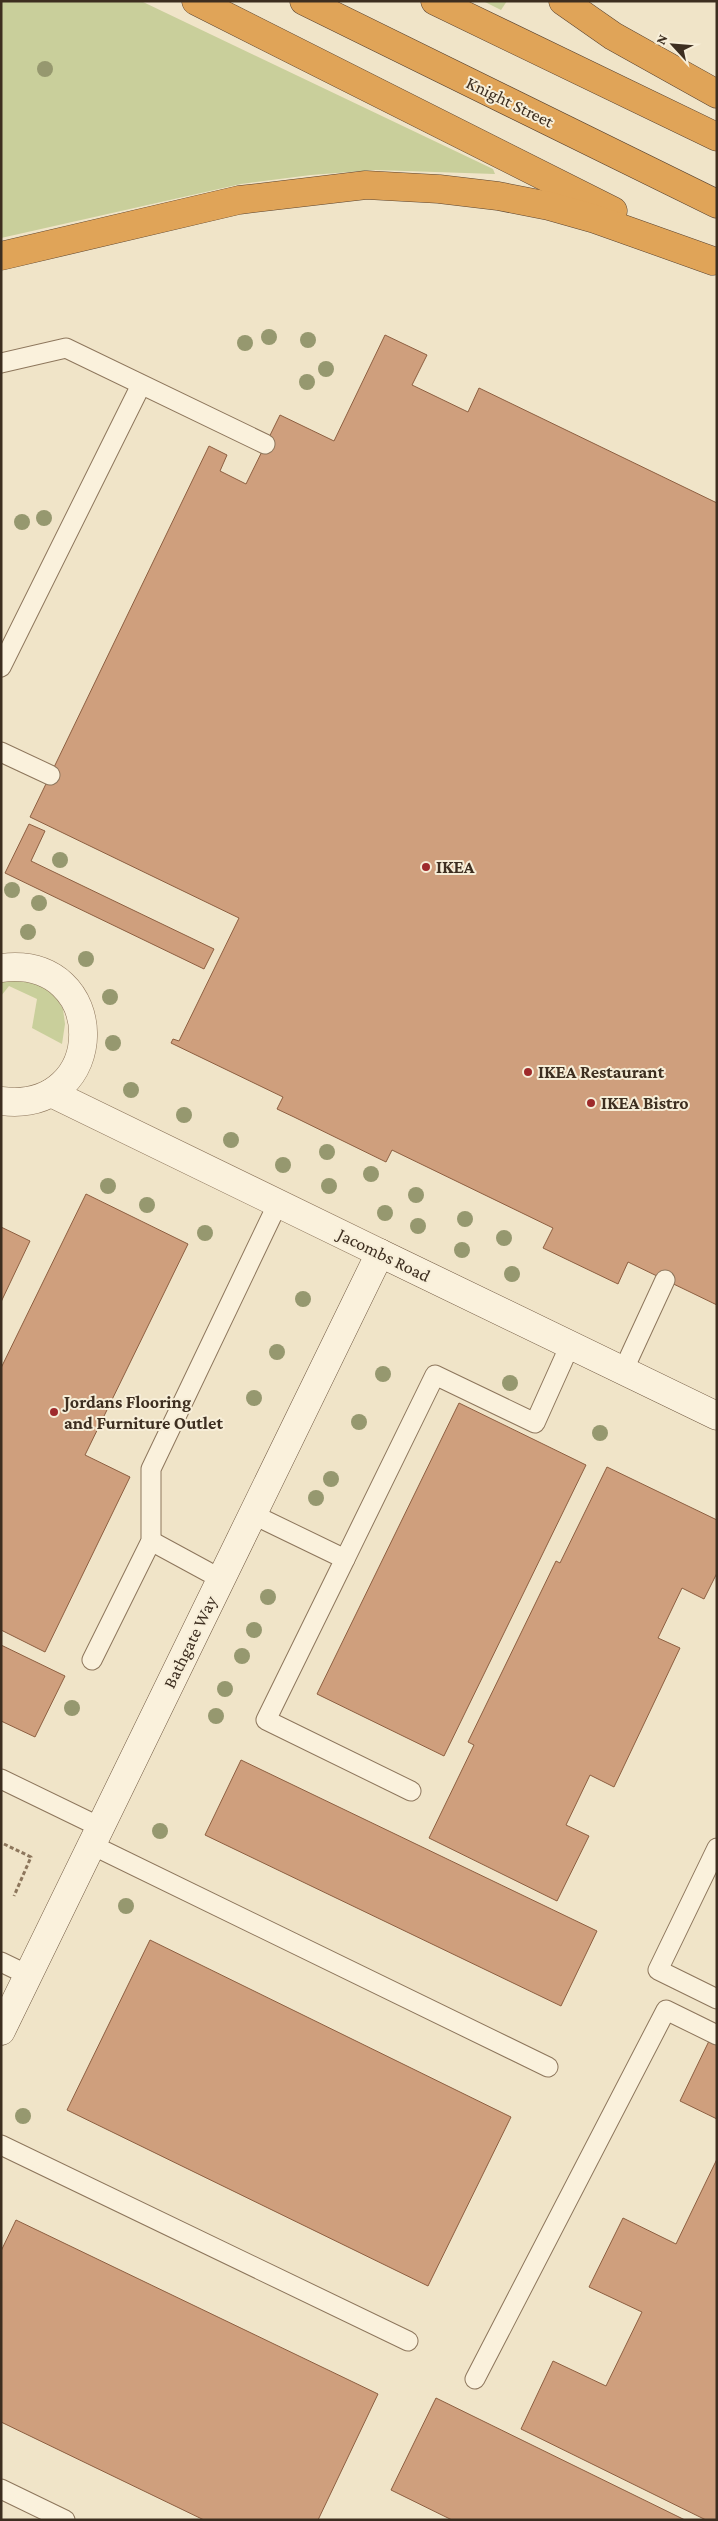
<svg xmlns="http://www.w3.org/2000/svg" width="718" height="2521" font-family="'Crimson Pro',serif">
<rect width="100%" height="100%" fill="#f0e4c8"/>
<g fill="#c9cf9b">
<path d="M1 1H141L493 169 495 174 375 170 311 175 241 184 1 238Z"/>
<path d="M483 1H507L501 10Z"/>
<path d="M1 979H31L55 996 63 1009 65 1024 62 1044 32 1028 37 999 9 986 1 996Z"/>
</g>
<g fill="#cf9f7d" stroke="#8d5f41">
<path d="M385 335 427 355 412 385 468 412 479 388 717 503V1305L628 1262 618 1284 543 1248 553 1228 392 1150 386 1162 294 1117 277 1109 283 1097 171 1043 173 1039 179 1041 239 918 30 817 209 446 227 455 220 471 246 484 280 415 334 441Z"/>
<path d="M29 824 45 831 31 861 214 949 204 969 5 873Z"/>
<path d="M86 1194 188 1244 85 1455 130 1477 45 1652 1 1630V1368Z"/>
<path d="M1 1227 30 1241 1 1302Z"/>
<path d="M459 1403 586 1465 444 1756 317 1694Z"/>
<path d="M607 1467 717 1520V1573L704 1599 682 1588 658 1638 680 1648 614 1787 590 1775 566 1825 589 1836 557 1901 429 1838 474 1745 468 1742 556 1561 560 1563Z"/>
<path d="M1 1645 65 1676 35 1737 1 1721Z"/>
<path d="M241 1760 597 1931 561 2006 205 1835Z"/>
<path d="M150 1940 511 2117 428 2286 67 2110Z"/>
<path d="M709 2041 717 2045V2119L680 2101Z"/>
<path d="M717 2159V2520H706L521 2429 553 2361 606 2386 642 2312 589 2287 623 2218 676 2244Z"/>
<path d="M16 2220 378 2394 318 2520H204L1 2422V2251Z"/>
<path d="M436 2398 685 2520H452L391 2490Z"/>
</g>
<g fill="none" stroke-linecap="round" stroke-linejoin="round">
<g stroke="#8d765c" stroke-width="21">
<g id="lane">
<path d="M1 363 66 348 265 444"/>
<path d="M1 667 141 385"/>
<path d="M1 752 50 775"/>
<path d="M623 1371 665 1280"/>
<path d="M252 1514 345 1559 266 1720 411 1791"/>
<path d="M151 1541 221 1579"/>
<path d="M345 1559 435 1375 535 1423 570 1345"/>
<path d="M92 1660 151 1541V1469L278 1203"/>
<path d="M1 1779 100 1827"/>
<path d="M92 1845 548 2067"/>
<path d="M717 1848 658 1970 717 1999"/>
<path d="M1 1962 28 1975"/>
<path d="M1 2145 408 2341"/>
<path d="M475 2379 666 2010 717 2035"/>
<path d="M1 2489 65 2520"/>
</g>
</g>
<g stroke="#8d765c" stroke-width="29">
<g id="street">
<path d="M1 968C111 954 110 1115 1 1101"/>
<path d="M51 1093 380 1253"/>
</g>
</g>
<g stroke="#6f573f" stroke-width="29">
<path id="secondary" d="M1 2031 380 1253 717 1416"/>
</g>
<g stroke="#5b4430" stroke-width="29">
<g id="highway">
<path d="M196 1 613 211"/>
<path d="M304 1 717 204"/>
<path d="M435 1 717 137"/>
<path d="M563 1 613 36 717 94"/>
<path d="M1 256 239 200 366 185 439 189 498 196 549 206 595 219 713 261"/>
</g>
</g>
<path stroke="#8d765c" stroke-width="3" stroke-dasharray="4 2.5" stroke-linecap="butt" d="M4 1844 31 1857 14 1896"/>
<use href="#lane" stroke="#faf1dc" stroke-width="19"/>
<use href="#street" stroke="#faf1dc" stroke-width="28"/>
<use href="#secondary" stroke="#faf1dc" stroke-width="28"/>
<use href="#highway" stroke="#e0a458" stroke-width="28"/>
</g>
<g fill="#96986f">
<circle cx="45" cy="69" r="8"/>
<circle cx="269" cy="337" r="8"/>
<circle cx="308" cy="340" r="8"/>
<circle cx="245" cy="343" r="8"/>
<circle cx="326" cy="369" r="8"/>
<circle cx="307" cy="382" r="8"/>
<circle cx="44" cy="518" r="8"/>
<circle cx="22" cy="522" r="8"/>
<circle cx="60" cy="860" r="8"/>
<circle cx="12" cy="890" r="8"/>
<circle cx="39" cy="903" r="8"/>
<circle cx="28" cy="932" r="8"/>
<circle cx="86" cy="959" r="8"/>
<circle cx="110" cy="997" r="8"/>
<circle cx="113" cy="1043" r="8"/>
<circle cx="131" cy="1090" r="8"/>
<circle cx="184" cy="1115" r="8"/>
<circle cx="231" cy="1140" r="8"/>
<circle cx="327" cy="1152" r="8"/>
<circle cx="283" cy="1165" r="8"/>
<circle cx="371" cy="1174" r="8"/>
<circle cx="108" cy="1186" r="8"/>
<circle cx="329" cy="1186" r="8"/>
<circle cx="416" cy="1195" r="8"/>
<circle cx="147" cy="1205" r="8"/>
<circle cx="385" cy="1213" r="8"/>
<circle cx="465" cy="1219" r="8"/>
<circle cx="418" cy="1226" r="8"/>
<circle cx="205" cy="1233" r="8"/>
<circle cx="504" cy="1238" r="8"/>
<circle cx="462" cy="1250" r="8"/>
<circle cx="512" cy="1274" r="8"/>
<circle cx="303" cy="1299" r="8"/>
<circle cx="277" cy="1352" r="8"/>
<circle cx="383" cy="1374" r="8"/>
<circle cx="510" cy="1383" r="8"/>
<circle cx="254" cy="1398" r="8"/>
<circle cx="359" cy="1422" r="8"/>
<circle cx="600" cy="1433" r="8"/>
<circle cx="331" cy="1479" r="8"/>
<circle cx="316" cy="1498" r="8"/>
<circle cx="268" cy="1597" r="8"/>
<circle cx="254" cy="1630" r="8"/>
<circle cx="242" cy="1656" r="8"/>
<circle cx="225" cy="1689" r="8"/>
<circle cx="72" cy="1708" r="8"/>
<circle cx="216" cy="1716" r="8"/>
<circle cx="160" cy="1831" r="8"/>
<circle cx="126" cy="1906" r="8"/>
<circle cx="23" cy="2116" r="8"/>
</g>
<g fill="#9e2a2b" stroke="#f7eed8" stroke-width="2">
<circle cx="426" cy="867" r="5"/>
<circle cx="528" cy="1072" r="5"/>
<circle cx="591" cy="1103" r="5"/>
<circle cx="54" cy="1412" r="5"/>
</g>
<g text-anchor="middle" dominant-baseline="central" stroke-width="4" stroke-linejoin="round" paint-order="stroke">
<g font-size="18" fill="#3d2e20" stroke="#f7eed8">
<text transform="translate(510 102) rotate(26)">Knight Street</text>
<text transform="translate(384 1255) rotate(26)">Jacombs Road</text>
<text transform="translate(190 1642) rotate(-64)">Bathgate Way</text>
</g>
<g font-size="18" font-weight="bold" fill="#3d2e20" stroke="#f7eed8" text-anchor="start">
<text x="436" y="867">IKEA</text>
<text x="538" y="1072">IKEA Restaurant</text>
<text x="601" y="1103">IKEA Bistro</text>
<text x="64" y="1402">Jordans Flooring<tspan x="64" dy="21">and Furniture Outlet</tspan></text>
</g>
</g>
<rect width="718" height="2521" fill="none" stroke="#3d2e20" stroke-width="5"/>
<g transform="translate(673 45) rotate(296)" stroke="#f7eed8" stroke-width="4" paint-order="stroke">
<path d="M0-4L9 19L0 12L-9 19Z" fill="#3d2e20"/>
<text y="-8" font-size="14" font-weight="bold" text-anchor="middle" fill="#3d2e20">N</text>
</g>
</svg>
